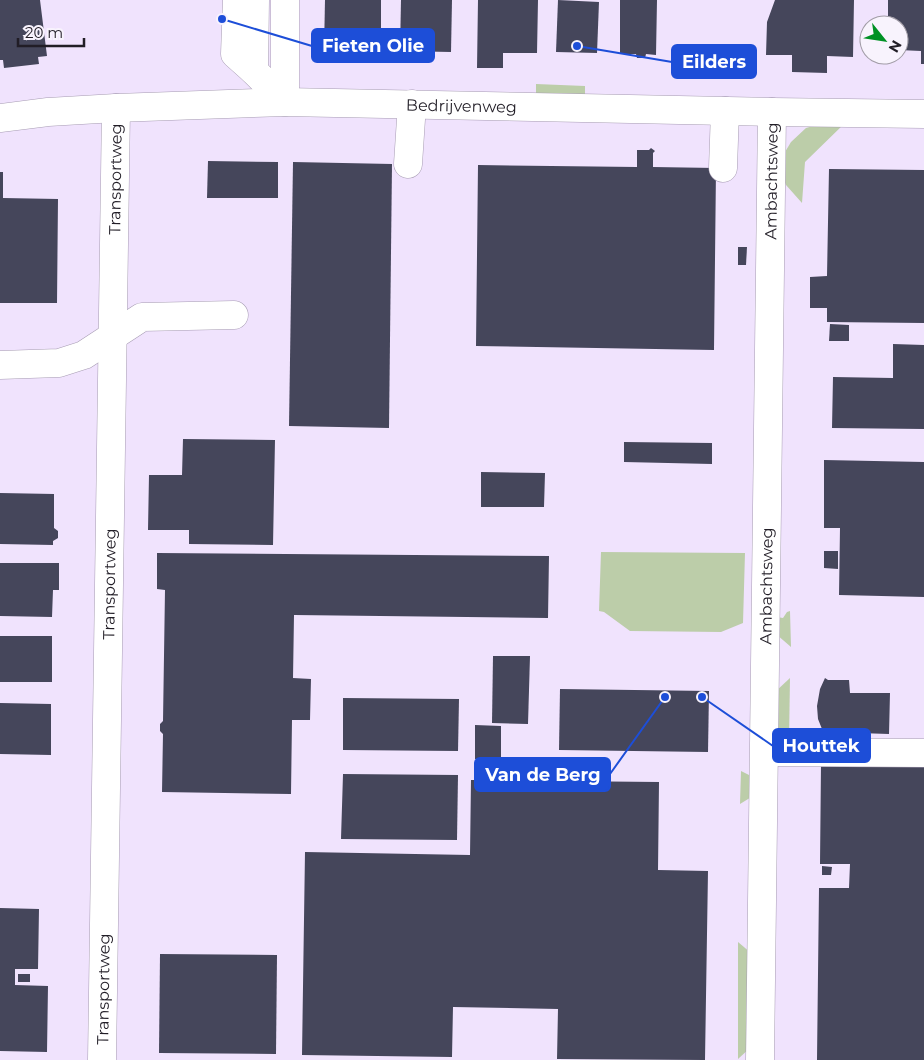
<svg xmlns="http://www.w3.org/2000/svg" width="924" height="1060" font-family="Montserrat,sans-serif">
<rect width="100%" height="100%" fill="#f8f3fd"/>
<path fill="#f0e3fd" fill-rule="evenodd" d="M0 0H924V1060H0ZM869 25H899V55H869Z"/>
<g fill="#bccda9">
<path d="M536 84 585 86V99H536Z"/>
<path d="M845 123 805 162 802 203 786 185 782 176 785 152 791 142 806 128 813 126Z"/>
<path d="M601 552 745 553 743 623 721 632 630 631 604 612 599 611Z"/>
<path d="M790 611 791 647 776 634 777 617 783 618 787 612Z"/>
<path d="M790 678 789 739 780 740 775 736V692Z"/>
<path d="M741 771 753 777V796L740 804Z"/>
<path d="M738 942 751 953 750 1048 738 1059Z"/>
</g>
<g fill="#45465b">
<path d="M0 0H40L47 56 38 57 39 64 4 68 3 60H0Z"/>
<path d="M325 0H381V51L324 50Z"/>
<path d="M401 0H452L451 52 400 51Z"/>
<path d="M478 0H538L537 53H503V68H477Z"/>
<path d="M558 0 599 2 597 53 556 52Z"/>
<path d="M620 0H657L656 55 646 54 645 58H637L636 54H620Z"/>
<path d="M775 0H854L853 57 827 56V73L792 72V55H766L767 22Z"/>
<path d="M888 0H924V64H921V51L899 50V25H888Z"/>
<path d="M651 148 655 151 653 153V167L716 168 714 350 476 346 478 165 637 167V150H649Z"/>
<path d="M208 161 278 162V198H207Z"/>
<path d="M293 162 392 164 389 428 289 426Z"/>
<path d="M829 169 924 170V323L827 322V308H810V277L827 276Z"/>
<path d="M0 172H3V198L58 199 57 303H0Z"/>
<path d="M738 247H747L746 265H738Z"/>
<path d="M830 324 849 325V341H829Z"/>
<path d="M893 344 924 345V429L832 428 833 377 893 378Z"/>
<path d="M183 439 275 440 273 545 189 544V530H148L149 475H182Z"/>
<path d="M624 442 712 443V464L624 462Z"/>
<path d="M824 460 924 462V597L839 595 840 528H824Z"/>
<path d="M481 472 545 473 544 507H481Z"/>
<path d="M0 493 54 494V528L58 531V538L53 541V545L0 544Z"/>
<path d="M824 551H838V569L824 568Z"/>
<path d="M157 553 549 556 548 618 294 615 293 678 311 679 310 720H292L291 794 162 792 163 734 160 731V724L163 721 165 590 157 589Z"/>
<path d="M0 563H59V590H53L52 617 0 616Z"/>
<rect x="0" y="636" width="52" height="46"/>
<path d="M493 656H530L528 724 492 723Z"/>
<path d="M825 678 828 680H849L850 693H890L889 734 828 732 824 734 818 719 817 706 820 689Z"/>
<path d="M560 689 709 691 708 752 559 750Z"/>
<path d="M343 698 459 699 458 751 343 750Z"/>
<path d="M0 703 51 704V755L0 754Z"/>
<path d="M475 725 501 726V759H475Z"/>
<path d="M821 764 924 765V1060H817L819 888H849L850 864H820Z"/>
<path d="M343 774 458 775 457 840 341 839Z"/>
<path d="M471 780 659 782 658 870 708 871 705 1060 557 1059 558 1009 453 1007 452 1057 302 1055 305 852 470 855Z"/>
<path d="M822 866 832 867 831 875H822Z"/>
<path d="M0 908 39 909 38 969H15V985L48 986 47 1052 0 1051Z"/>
<path d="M160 954 277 955 276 1054 159 1053Z"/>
<rect x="18" y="974" width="12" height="8"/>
</g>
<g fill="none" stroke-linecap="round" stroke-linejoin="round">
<g stroke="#a79cb3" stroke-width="29">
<g id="minor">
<path d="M237 0 235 54 254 71 285 102"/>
<path d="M285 0V102"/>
<path d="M254 71 255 0"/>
<path id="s1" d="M0 118 48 112 116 108 285 102 772 112 924 114"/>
<path d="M408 164 412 104"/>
<path d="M723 168 725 111"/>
<path d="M0 365 59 363 84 355 142 317 234 315"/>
<path d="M765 752 924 753"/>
<path id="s2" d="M102 1060 116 108"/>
<path id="s3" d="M760 1060 772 112"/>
</g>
</g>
<use href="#minor" stroke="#fff" stroke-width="28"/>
</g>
<g text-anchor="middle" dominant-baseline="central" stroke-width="5" stroke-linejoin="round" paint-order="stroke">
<g font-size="16" fill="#211d26" stroke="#f8f3fd">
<text stroke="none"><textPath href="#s1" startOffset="462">Bedrijvenweg</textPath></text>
<text stroke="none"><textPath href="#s2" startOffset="881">Transportweg</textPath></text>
<text stroke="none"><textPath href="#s3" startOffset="879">Ambachtsweg</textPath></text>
<text stroke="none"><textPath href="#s2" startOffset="476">Transportweg</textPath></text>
<text stroke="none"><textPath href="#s3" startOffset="474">Ambachtsweg</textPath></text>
<text stroke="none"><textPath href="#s2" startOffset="71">Transportweg</textPath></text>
</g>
</g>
<path fill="none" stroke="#1d4ed8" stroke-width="2" d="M222 19L312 46M577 46L672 62M702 697L773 746M665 697L610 774"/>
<g fill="#1d4ed8" stroke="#f8f3fd" stroke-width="2">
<circle cx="222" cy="19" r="5"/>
<circle cx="577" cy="46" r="5"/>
<circle cx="702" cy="697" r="5"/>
<circle cx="665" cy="697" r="5"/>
</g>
<g fill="#1d4ed8" stroke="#1d4ed8" stroke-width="2">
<rect x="312" y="29" width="122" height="33" rx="5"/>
<rect x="672" y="45" width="84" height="33" rx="5"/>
<rect x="773" y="729" width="97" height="33" rx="5"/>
<rect x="475" y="758" width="135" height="33" rx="5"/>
</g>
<g font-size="18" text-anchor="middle" font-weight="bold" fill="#fff">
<text x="373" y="52">Fieten Olie</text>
<text x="714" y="68">Eilders</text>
<text x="821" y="752">Houttek</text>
<text x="543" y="781">Van de Berg</text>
</g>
<g transform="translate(884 40) rotate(120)"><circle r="24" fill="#f8f3fd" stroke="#a29da7"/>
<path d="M0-4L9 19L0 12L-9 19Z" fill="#009125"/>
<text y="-8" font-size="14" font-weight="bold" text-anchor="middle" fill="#211d26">N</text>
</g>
<path d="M18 38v8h66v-8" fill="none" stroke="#211d26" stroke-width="2.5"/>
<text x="25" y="38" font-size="15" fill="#211d26" stroke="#f8f3fd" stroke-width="4" paint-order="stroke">20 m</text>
</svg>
